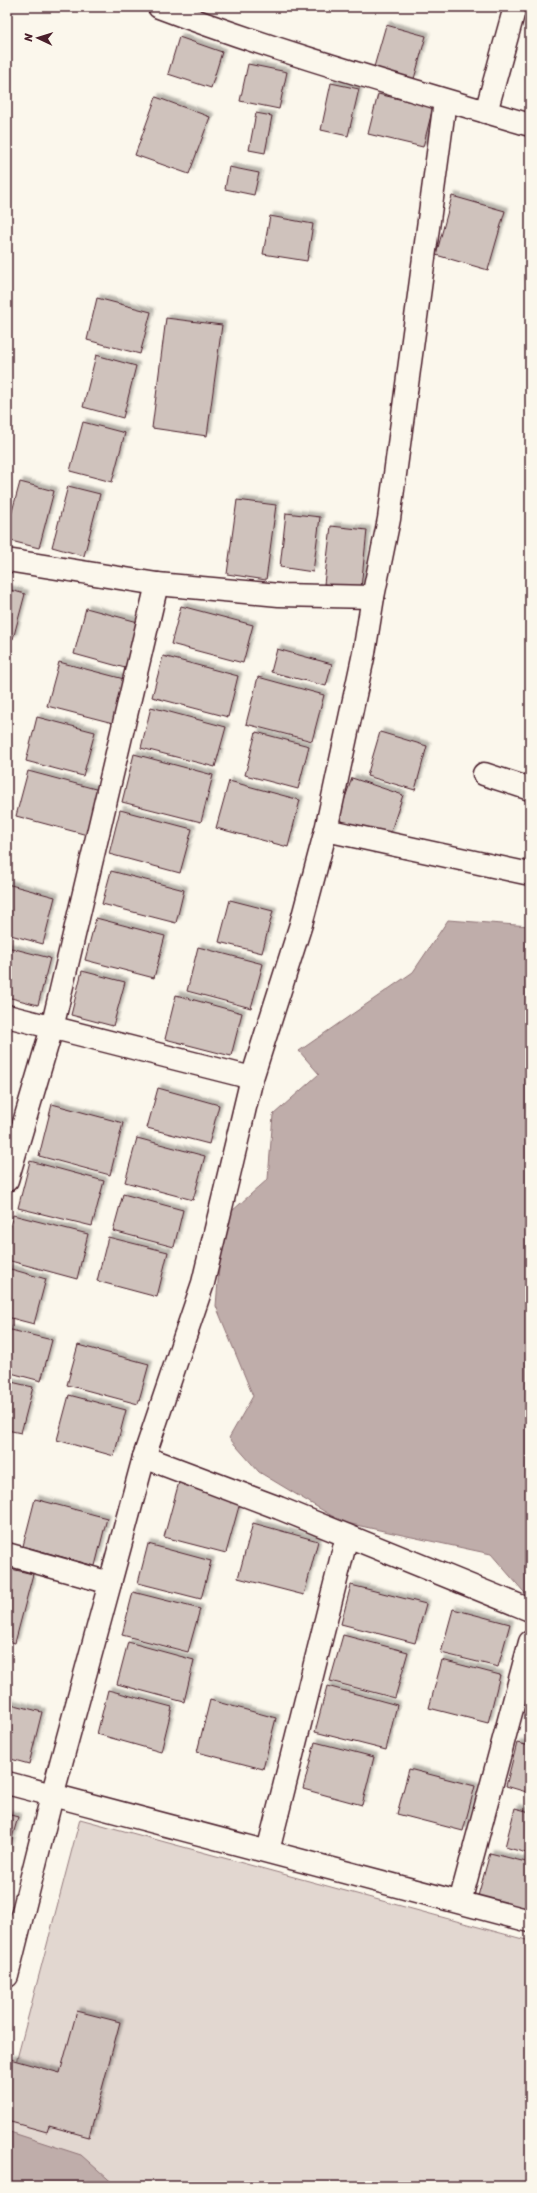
<svg xmlns="http://www.w3.org/2000/svg" width="537" height="2193" font-family="Sriracha,sans-serif">
<defs>
<filter id="shadow"><feDropShadow dx="3.5" dy="-3.5" stdDeviation="1" flood-color="#0004"/></filter>
</defs>
<rect width="100%" height="100%" fill="#fbf7ec"/>
<filter id="ink" filterUnits="userSpaceOnUse"><feTurbulence type="fractalNoise" baseFrequency=".025" numOctaves="2"/><feDisplacementMap in="SourceGraphic" scale="8" xChannelSelector="R" yChannelSelector="G"/><feConvolveMatrix kernelMatrix="1 2 1 2 8 2 1 2 1" color-interpolation-filters="sRGB"/></filter>
<g filter="url(#ink)">
<path fill="#e2d7d0" stroke="#967b7e" d="M80 1819 530 1941V2186H7V2097Z"/>
<g fill="#bfadaa" stroke="#907477">
<path d="M448 920 530 926V1599L491 1554 342 1522 259 1472 229 1438 253 1396 216 1306 223 1219 268 1179 273 1115 319 1074 299 1051 413 972Z"/>
<path d="M7 2131 81 2155 116 2186H7Z"/>
</g>
<g fill="#cfc2bc" stroke="#4a1f2b" filter="url(#shadow)">
<path d="M478 7H509L508 11Z"/>
<path d="M386 25 426 36 414 79 374 67Z"/>
<path d="M179 37 222 52 211 88 168 74Z"/>
<path d="M248 64 287 72 279 109 240 101Z"/>
<path d="M331 83 359 89 348 136 321 130Z"/>
<path d="M378 94 433 107 423 147 368 134Z"/>
<path d="M156 97 210 117 189 174 135 155Z"/>
<path d="M256 113 272 116 265 153 249 150Z"/>
<path d="M229 167 259 173 254 195 225 189Z"/>
<path d="M452 196 505 211 488 270 436 255Z"/>
<path d="M270 216 313 224 307 261 263 254Z"/>
<path d="M97 298 151 312 140 354 87 340Z"/>
<path d="M166 318 222 325 207 436 152 428Z"/>
<path d="M96 355 136 366 123 418 83 407Z"/>
<path d="M83 422 125 433 112 482 70 471Z"/>
<path d="M20 482 54 491 39 548 7 540V530Z"/>
<path d="M68 486 100 494 84 556 52 547Z"/>
<path d="M237 500 276 505 266 580 227 574Z"/>
<path d="M286 513 320 517 313 572 280 567Z"/>
<path d="M331 526 367 530 361 588 324 584Z"/>
<path d="M7 589 25 594 13 639 7 637Z"/>
<path d="M181 606 253 625 243 663 171 644Z"/>
<path d="M86 608 138 622 125 668 74 654Z"/>
<path d="M277 649 332 664 326 686 271 672Z"/>
<path d="M163 656 238 676 228 717 152 697Z"/>
<path d="M59 662 124 679 113 723 47 706Z"/>
<path d="M258 677 324 695 312 741 246 724Z"/>
<path d="M151 707 226 727 215 767 141 748Z"/>
<path d="M37 717 95 732 83 776 26 761Z"/>
<path d="M256 732 309 746 298 789 245 775Z"/>
<path d="M380 732 427 746 415 790 367 776Z"/>
<path d="M134 754 213 775 201 822 122 802Z"/>
<path d="M28 771 103 791 91 836 16 816Z"/>
<path d="M352 778 403 795 387 843 335 826Z"/>
<path d="M229 781 300 800 288 847 216 828Z"/>
<path d="M120 810 192 829 180 873 109 854Z"/>
<path d="M111 871 184 890 176 923 102 904Z"/>
<path d="M7 884 55 897 43 944 7 934Z"/>
<path d="M230 900 273 911 262 953 219 942Z"/>
<path d="M96 918 165 936 154 978 85 960Z"/>
<path d="M7 947 50 958 38 1005 7 997Z"/>
<path d="M198 947 263 964 251 1008 187 991Z"/>
<path d="M82 971 125 982 113 1026 71 1015Z"/>
<path d="M176 995 242 1013 231 1056 165 1039Z"/>
<path d="M158 1088 219 1105 209 1144 147 1128Z"/>
<path d="M52 1104 123 1123 110 1175 39 1156Z"/>
<path d="M137 1138 205 1156 193 1200 125 1182Z"/>
<path d="M30 1161 104 1181 92 1226 18 1208Z"/>
<path d="M123 1194 183 1210 174 1247 113 1231Z"/>
<path d="M13 1215 88 1234 77 1279 7 1260V1237Z"/>
<path d="M108 1237 168 1252 157 1297 97 1281Z"/>
<path d="M7 1268 46 1279 34 1324 7 1317Z"/>
<path d="M7 1329 52 1340 41 1381 7 1372Z"/>
<path d="M78 1345 149 1364 138 1404 67 1385Z"/>
<path d="M7 1381 33 1387 21 1433 7 1430Z"/>
<path d="M69 1395 126 1410 114 1456 57 1440Z"/>
<path d="M179 1482 241 1499 226 1553 164 1537Z"/>
<path d="M35 1499 107 1518 95 1566 23 1546Z"/>
<path d="M253 1523 318 1541 304 1595 238 1578Z"/>
<path d="M148 1544 211 1561 201 1599 138 1583Z"/>
<path d="M7 1568 33 1574 15 1643 7 1641Z"/>
<path d="M351 1585 426 1604 415 1643 341 1624Z"/>
<path d="M133 1592 200 1609 188 1652 122 1635Z"/>
<path d="M453 1609 510 1624 498 1667 441 1653Z"/>
<path d="M343 1635 408 1652 395 1698 330 1681Z"/>
<path d="M128 1642 194 1660 184 1702 117 1684Z"/>
<path d="M442 1660 500 1675 488 1723 429 1708Z"/>
<path d="M327 1686 397 1705 386 1750 315 1732Z"/>
<path d="M108 1690 172 1707 161 1752 97 1734Z"/>
<path d="M210 1700 276 1718 263 1769 197 1752Z"/>
<path d="M7 1703 42 1712 29 1764 7 1758Z"/>
<path d="M315 1742 374 1757 362 1805 303 1789Z"/>
<path d="M517 1743 530 1746V1793L506 1786Z"/>
<path d="M409 1769 475 1786 463 1831 397 1814Z"/>
<path d="M515 1808 530 1812V1854L505 1847Z"/>
<path d="M7 1814 18 1817 7 1856Z"/>
<path d="M490 1853 530 1863V1909L478 1896Z"/>
<path d="M77 2011 120 2022 89 2137 49 2126 47 2132 7 2121V2069L10 2059 60 2073Z"/>
</g>
<g fill="none" stroke-linecap="round" stroke-linejoin="round">
<g stroke="#4a1f2b" stroke-width="25">
<g id="minor">
<path d="M159 7C280 53 406 88 530 125"/>
<path d="M486 112 515 7"/>
<path d="M7 560 157 584 279 595 373 597 389 519 445 101"/>
<path d="M484 774 530 789"/>
<path d="M326 830 530 874"/>
<path d="M7 1016 252 1078"/>
<path d="M7 1180 52 1028 157 584"/>
<path d="M144 1457 279 1508 530 1610"/>
<path d="M7 1554 110 1583 52 1796 7 1976"/>
<path d="M110 1583 144 1457 203 1283 252 1078 301 924 326 830 364 653 373 597"/>
<path d="M7 1783 530 1921"/>
<path d="M268 1851 347 1536"/>
<path d="M460 1902 530 1642"/>
</g>
</g>
<use href="#minor" stroke="#fbf7ec" stroke-width="22"/>
</g>
</g>
<rect width="537" height="2193" fill="none" stroke="#fbf7ec" stroke-width="24"/>
<rect x="12" y="12" width="513" height="2169" fill="none" stroke="#4a1f2b" stroke-width="1.5" filter="url(#ink)"/>
<g transform="translate(38 38) rotate(274)" stroke="#fbf7ec" stroke-width="3" paint-order="stroke">
<path d="M0-3L7 15L0 10L-7 15Z" fill="#4a1f2b"/>
<text y="-6" font-size="11" font-weight="bold" text-anchor="middle" fill="#4a1f2b">N</text>
</g>
</svg>
